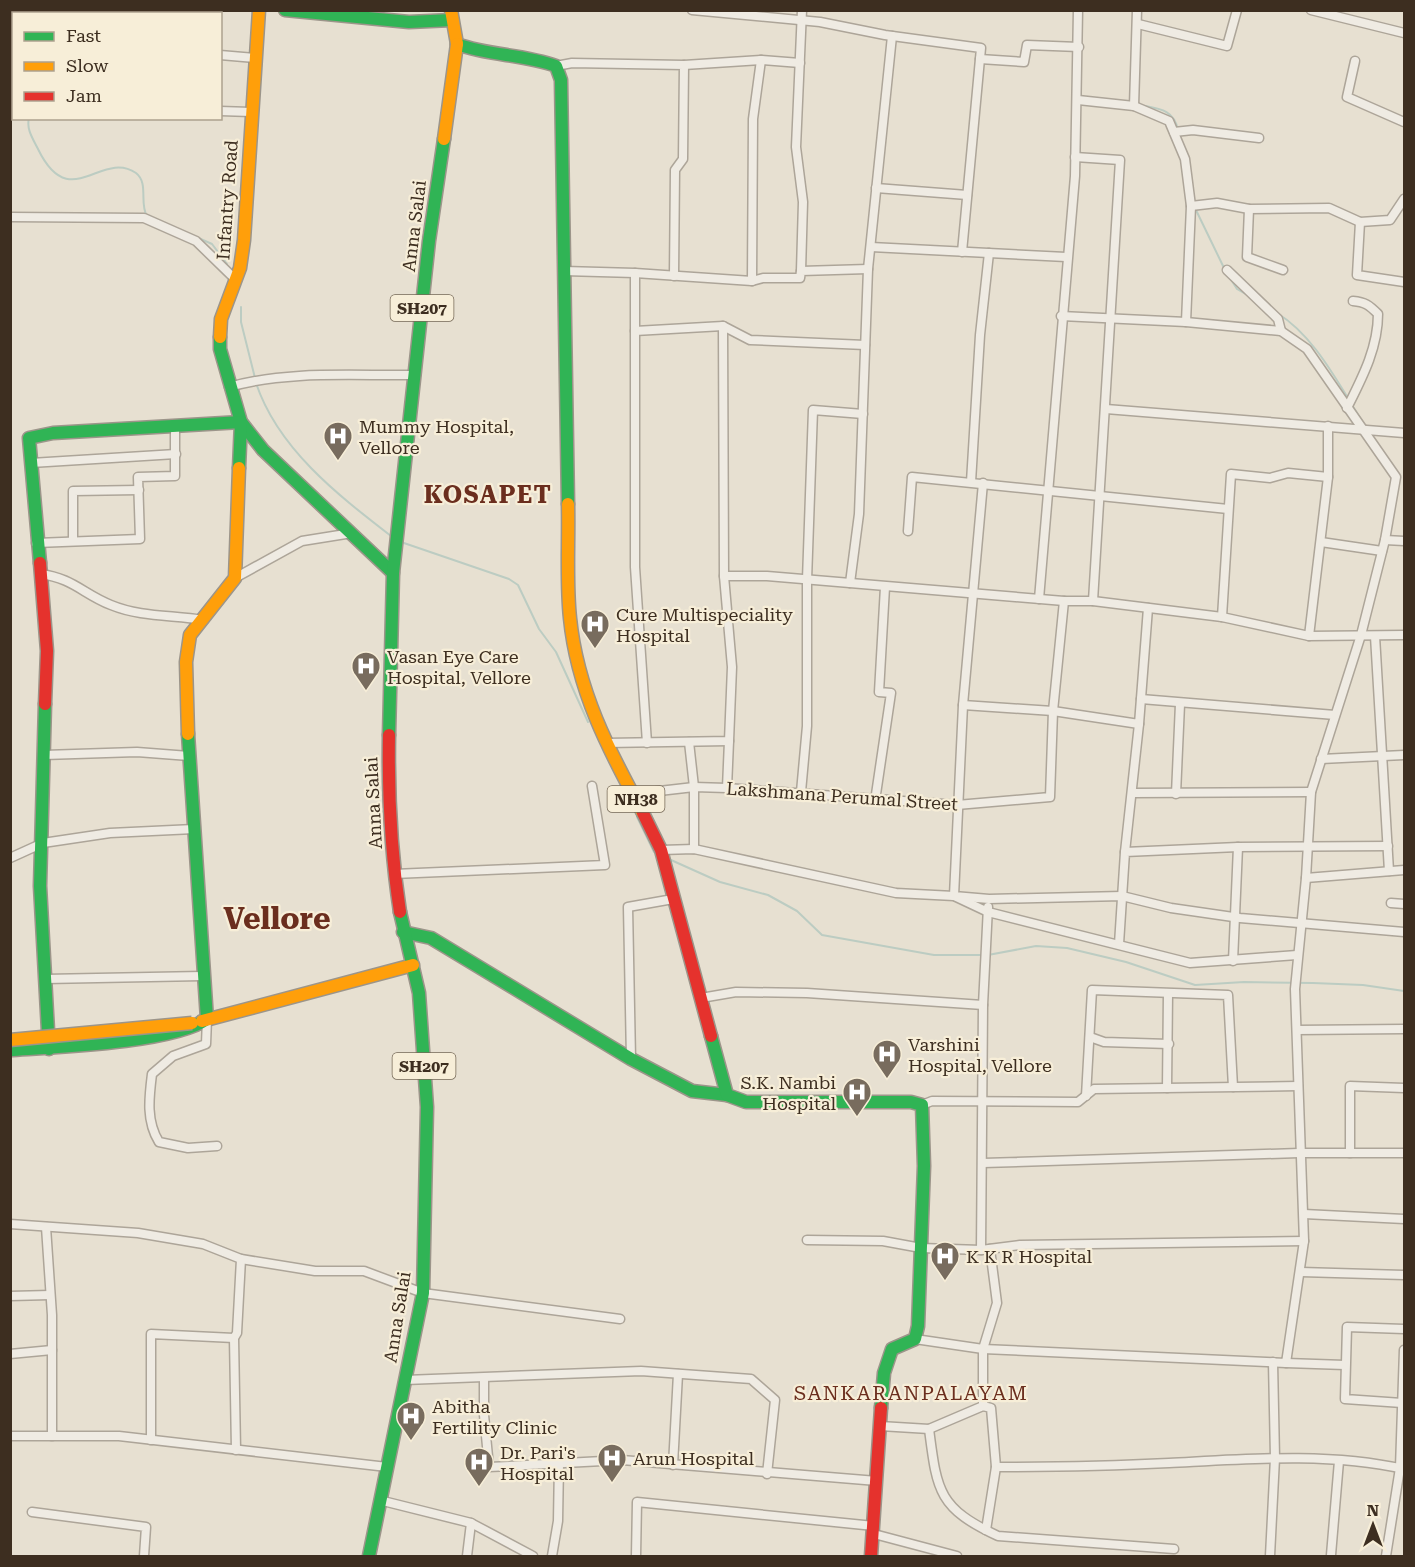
<svg xmlns="http://www.w3.org/2000/svg" width="1415" height="1567" font-family="'Roboto Serif',serif">
<rect width="100%" height="100%" fill="#e7e0d1"/>
<g fill="none" stroke-linecap="round" stroke-linejoin="round">
<g stroke="#bcccc2" stroke-width="2">
<path d="M67 10V14"/>
<path d="M1145 106C1162 109 1174 111 1178 130"/>
<path d="M29 118C26 129 33 139 38 149 70 215 101 149 136 173 149 183 139 204 147 216"/>
<path d="M1195 208 1225 270"/>
<path d="M169 225 212 244 227 264"/>
<path d="M1230 278 1237 289 1249 296"/>
<path d="M241 307V322L255 378"/>
<path d="M1277 313C1308 332 1329 367 1348 398"/>
<path d="M256 383C278 449 338 495 391 536"/>
<path d="M1352 405 1362 421"/>
<path d="M401 542 509 579 518 585 539 629 556 652 588 722"/>
<path d="M637 817 654 852"/>
<path d="M671 860 720 882 768 895 797 911 822 935 934 955H983"/>
<path d="M988 955 1036 946 1067 948 1126 962 1195 985 1244 982 1313 983 1363 985 1404 991"/>
</g>
<g stroke="#ada599" stroke-width="11">
<g id="street">
<path d="M22 10V14"/>
<path d="M692 10 820 22 885 35 981 48 962 252"/>
<path d="M1311 10 1404 33"/>
<path d="M1138 24 1227 46 1237 10"/>
<path d="M220 55 255 58"/>
<path d="M980 59 1024 62 1027 45 1079 47"/>
<path d="M1355 61 1347 97 1404 122"/>
<path d="M684 65 761 60 800 63"/>
<path d="M556 66 572 63 684 65 683 159 675 170 674 276"/>
<path d="M1078 100 1134 106 1169 121 1185 159 1191 206 1186 322"/>
<path d="M1134 106 1137 10"/>
<path d="M220 111 251 112"/>
<path d="M1174 132 1193 130 1259 138"/>
<path d="M1075 157 1120 160 1093 601"/>
<path d="M876 188 967 195"/>
<path d="M1191 206 1217 203 1249 209 1329 208 1360 222 1390 220 1404 199"/>
<path d="M1249 209 1247 257 1283 270"/>
<path d="M10 217 144 218 196 241 235 279"/>
<path d="M1360 222 1357 275 1404 282"/>
<path d="M871 247 1066 257"/>
<path d="M1227 270 1278 319 1281 331"/>
<path d="M564 271 635 273 752 281 763 278H800L801 271 868 269"/>
<path d="M801 271 803 202 796 147 802 10"/>
<path d="M635 273V567L647 743"/>
<path d="M752 281 753 119 761 60"/>
<path d="M635 331 723 326 750 340 865 345"/>
<path d="M229 387C289 370 353 376 416 375"/>
<path d="M1347 408C1362 378 1378 348 1378 314 1369 305 1365 302 1353 301"/>
<path d="M1106 409 1404 433"/>
<path d="M31 463 176 454"/>
<path d="M971 482 980 335 989 253"/>
<path d="M983 483 963 705 954 896 989 899 1122 896 1171 908 1240 918 1404 932"/>
<path d="M908 531 912 477 1228 509"/>
<path d="M73 540V491L139 490"/>
<path d="M1385 540 1404 541"/>
<path d="M1321 542 1382 551"/>
<path d="M36 543 140 539 138 477 175 476V427"/>
<path d="M40 574C73 578 83 594 111 605 140 617 172 615 203 620"/>
<path d="M724 576H767L1064 601H1093L1222 617 1309 636 1404 635"/>
<path d="M235 578 302 541 352 533"/>
<path d="M850 583 859 514 868 269 892 36"/>
<path d="M1039 599 1075 176 1078 10"/>
<path d="M1222 617 1231 474 1270 478 1288 473 1328 477"/>
<path d="M1309 636 1328 477V426"/>
<path d="M1375 636 1389 871"/>
<path d="M1141 699 1335 715"/>
<path d="M963 705 1053 711 1139 724 1148 608"/>
<path d="M689 742 694 787V849"/>
<path d="M606 743 729 741 732 667 724 576 723 326"/>
<path d="M44 755 137 752 189 756"/>
<path d="M1321 759 1404 755"/>
<path d="M727 788 729 741"/>
<path d="M801 792 807 726V580L813 410 863 414"/>
<path d="M1133 793 1311 792"/>
<path d="M633 794 694 787 727 788 957 805 1050 797 1053 711 1064 601"/>
<path d="M1176 794 1180 704"/>
<path d="M875 801 891 693 879 692 885 587"/>
<path d="M661 850 694 849 896 893 954 896 988 912 1190 963 1297 955"/>
<path d="M1125 852 1139 724"/>
<path d="M10 858 43 843 110 833 194 829"/>
<path d="M394 874 605 865 592 786"/>
<path d="M1306 878 1404 870"/>
<path d="M1391 903 1404 904"/>
<path d="M1119 944 1125 852 1238 847 1388 846"/>
<path d="M1233 961 1238 847"/>
<path d="M45 979 202 976"/>
<path d="M701 998 736 992 807 993 983 1005 981 1250"/>
<path d="M983 1005 988 907"/>
<path d="M207 1019 206 1044 173 1056 152 1074C149 1098 146 1121 159 1142L188 1148 217 1146"/>
<path d="M1297 1030 1404 1029"/>
<path d="M1090 1037 1104 1042 1169 1044"/>
<path d="M631 1059 628 907 673 899"/>
<path d="M1167 1088 1168 994"/>
<path d="M1086 1096 1092 990 1228 995 1233 1087"/>
<path d="M922 1105 932 1101 1078 1102 1094 1089 1298 1086"/>
<path d="M1350 1153V1086L1404 1088"/>
<path d="M983 1163 1299 1153H1404"/>
<path d="M1304 1214 1404 1219"/>
<path d="M10 1224 138 1233 203 1244 241 1259 237 1333 234 1338 236 1450"/>
<path d="M46 1227 52 1315V1436"/>
<path d="M807 1240 883 1241 921 1248 981 1250 1020 1245 1304 1241"/>
<path d="M241 1259 315 1271H364L423 1293 620 1319"/>
<path d="M1301 1272 1404 1275"/>
<path d="M10 1296 50 1295"/>
<path d="M915 1339 983 1349 1286 1363 1304 1241 1295 989 1306 878 1311 792 1361 635 1385 540 1396 477 1307 349 1281 331 1186 322 1061 316"/>
<path d="M10 1354 52 1350"/>
<path d="M1286 1363 1345 1365"/>
<path d="M484 1379V1415L489 1467 622 1460 877 1481"/>
<path d="M405 1380 641 1371 751 1379 775 1400 767 1474"/>
<path d="M1402 1403 1345 1399 1347 1327 1404 1329"/>
<path d="M983 1406V1349L997 1303 990 1249"/>
<path d="M880 1426 929 1429 983 1406 991 1408 996 1467C1054 1467 1111 1466 1169 1463 1246 1459 1328 1452 1404 1469"/>
<path d="M929 1429C937 1491 938 1508 998 1536L1174 1549"/>
<path d="M10 1436H119L387 1467"/>
<path d="M151 1440V1334L234 1338"/>
<path d="M673 1465 678 1374"/>
<path d="M379 1500 471 1523 533 1556"/>
<path d="M32 1512 146 1527 144 1556"/>
<path d="M986 1530 996 1467"/>
<path d="M874 1534 957 1556"/>
<path d="M1331 1555 1339 1461"/>
<path d="M467 1556 471 1523"/>
<path d="M552 1556 558 1521 559 1463"/>
<path d="M636 1556 637 1502 874 1526"/>
<path d="M1270 1556 1275 1458 1273 1362"/>
<path d="M1386 1556 1400 1468 1404 1350"/>
</g>
</g>
<g stroke="#9c958a" stroke-width="15">
<g id="fast">
<path d="M285 10 409 22 452 20"/>
<path d="M457 44C489 56 524 54 556 66L561 80 568 504"/>
<path d="M220 337V349L241 422 263 450 393 573"/>
<path d="M40 563 29 438 53 433 241 422 239 468"/>
<path d="M45 704 40 886 49 1049"/>
<path d="M389 735 393 573 429 241 444 139"/>
<path d="M403 932 431 938 631 1059 692 1091 727 1095"/>
<path d="M711 1036 727 1095 746 1102H911L922 1105 924 1166 918 1326 915 1339 892 1349 884 1373 881 1408"/>
<path d="M10 1050C55 1047 172 1043 207 1019L188 734"/>
<path d="M369 1556 423 1293 427 1107 419 993 400 912"/>
</g>
</g>
<g stroke="#9c958a" stroke-width="15">
<g id="slow">
<path d="M451 10 457 44"/>
<path d="M444 139 457 44"/>
<path d="M220 337 221 319 240 268 244 240 259 10"/>
<path d="M568 504C569 542 566 581 570 618 577 690 609 751 643 813"/>
<path d="M188 734 186 662 190 635 235 578 239 468"/>
<path d="M202 1021 413 965"/>
</g>
</g>
<g stroke="#9c958a" stroke-width="15">
<g id="jam">
<path d="M40 563 47 651 45 704"/>
<path d="M389 735C388 794 391 854 400 912"/>
<path d="M643 813 661 850 711 1036"/>
<path d="M871 1556 881 1408"/>
</g>
</g>
<use href="#street" stroke="#efebe3" stroke-width="8"/>
<use href="#fast" stroke="#30b455" stroke-width="12"/>
<use href="#slow" stroke="#ff9f0a" stroke-width="12"/>
<use href="#jam" stroke="#e5322d" stroke-width="12"/>
<g stroke="#9c958a" stroke-width="15" stroke-linecap="butt">
<path id="slow-bridge" d="M10 1040 192 1023"/>
</g>
<use href="#slow-bridge" stroke="#ff9f0a" stroke-width="12"/>
</g>
<defs>
<g id="hospital-pin" transform="scale(1.5)"><path d="M0 17L-7.5 6A9.5 9.5 0 1 1 7.5 6Z" fill="#786c5e" stroke="#f7eed8"/><path d="M-5-5h3v3.5h4V-5h3V5h-3V1.5h-4V5h-3Z" fill="#fff"/></g>
</defs>
<g fill-rule="evenodd">
<use href="#hospital-pin" x="338" y="436"/>
<use href="#hospital-pin" x="595" y="624"/>
<use href="#hospital-pin" x="366" y="666"/>
<use href="#hospital-pin" x="887" y="1054"/>
<use href="#hospital-pin" x="857" y="1092"/>
<use href="#hospital-pin" x="945" y="1256"/>
<use href="#hospital-pin" x="411" y="1416"/>
<use href="#hospital-pin" x="612" y="1458"/>
<use href="#hospital-pin" x="479" y="1462"/>
</g>
<g text-anchor="middle" dominant-baseline="central" stroke-width="4.5" stroke-linejoin="round" paint-order="stroke">
<g fill="#f7eed8" stroke="#756857" stroke-width="1.5">
<rect x="390.5" y="295" width="63" height="26" rx="4.5"/>
<rect x="607.5" y="786" width="57" height="26" rx="4.5"/>
<rect x="392.5" y="1053" width="63" height="26" rx="4.5"/>
</g>
<g font-size="16" font-weight="bold" fill="#3d2e20">
<text x="422" y="308">SH207</text>
<text x="636" y="799">NH38</text>
<text x="424" y="1066">SH207</text>
</g>
<g font-size="18" fill="#3d2e20" stroke="#f7eed8">
<text transform="translate(227 200) rotate(-86)">Infantry Road</text>
<text transform="translate(414 226) rotate(-83)">Anna Salai</text>
<text transform="translate(842 796) rotate(4)">Lakshmana Perumal Street</text>
<text transform="translate(373 803) rotate(-93)">Anna Salai</text>
<text transform="translate(397 1317) rotate(-81)">Anna Salai</text>
</g>
<g font-size="18" fill="#3d2e20" stroke="#f7eed8" text-anchor="start">
<text x="359" y="426">Mummy Hospital,<tspan x="359" dy="21">Vellore</tspan></text>
<text x="616" y="614">Cure Multispeciality<tspan x="616" dy="21">Hospital</tspan></text>
<text x="387" y="656">Vasan Eye Care<tspan x="387" dy="21">Hospital, Vellore</tspan></text>
<text x="908" y="1044">Varshini<tspan x="908" dy="21">Hospital, Vellore</tspan></text>
<text x="836" y="1082" text-anchor="end">S.K. Nambi<tspan x="836" dy="21">Hospital</tspan></text>
<text x="966" y="1256">K K R Hospital</text>
<text x="432" y="1406">Abitha<tspan x="432" dy="21">Fertility Clinic</tspan></text>
<text x="500" y="1452">Dr. Pari's<tspan x="500" dy="21">Hospital</tspan></text>
<text x="633" y="1458">Arun Hospital</text>
</g>
<g font-size="20" letter-spacing="1.5" fill="#6b2e1e" stroke="#f7eed8">
<text x="911" y="1393">SANKARANPALAYAM</text>
</g>
<g font-size="24" font-weight="bold" letter-spacing="1.5" fill="#6b2e1e" stroke="#f7eed8">
<text x="488" y="495">KOSAPET</text>
</g>
<g font-size="30" font-weight="bold" fill="#6b2e1e" stroke="#f7eed8">
<text x="277" y="918">Vellore</text>
</g>
</g>
<rect width="1415" height="1567" fill="none" stroke="#3d2e20" stroke-width="24"/>
<rect x="12" y="12" width="210" height="108" fill="#f7eed8" stroke="#ada18e" stroke-width="1.5"/>
<rect x="24" y="32" width="30" height="9" fill="#30b455" stroke="#ada18e" stroke-width="1.5"/>
<text x="66" y="42" font-size="18" fill="#3d2e20">Fast</text>
<rect x="24" y="62" width="30" height="9" fill="#ff9f0a" stroke="#ada18e" stroke-width="1.5"/>
<text x="66" y="72" font-size="18" fill="#3d2e20">Slow</text>
<rect x="24" y="92" width="30" height="9" fill="#e5322d" stroke="#ada18e" stroke-width="1.5"/>
<text x="66" y="102" font-size="18" fill="#3d2e20">Jam</text>
<g transform="translate(1373 1525)" stroke="#f7eed8" stroke-width="4.5" paint-order="stroke">
<path d="M0-4.5L10 22L0 15L-10 22Z" fill="#3d2e20"/>
<text y="-9" font-size="16" font-weight="bold" text-anchor="middle" fill="#3d2e20">N</text>
</g>
</svg>
